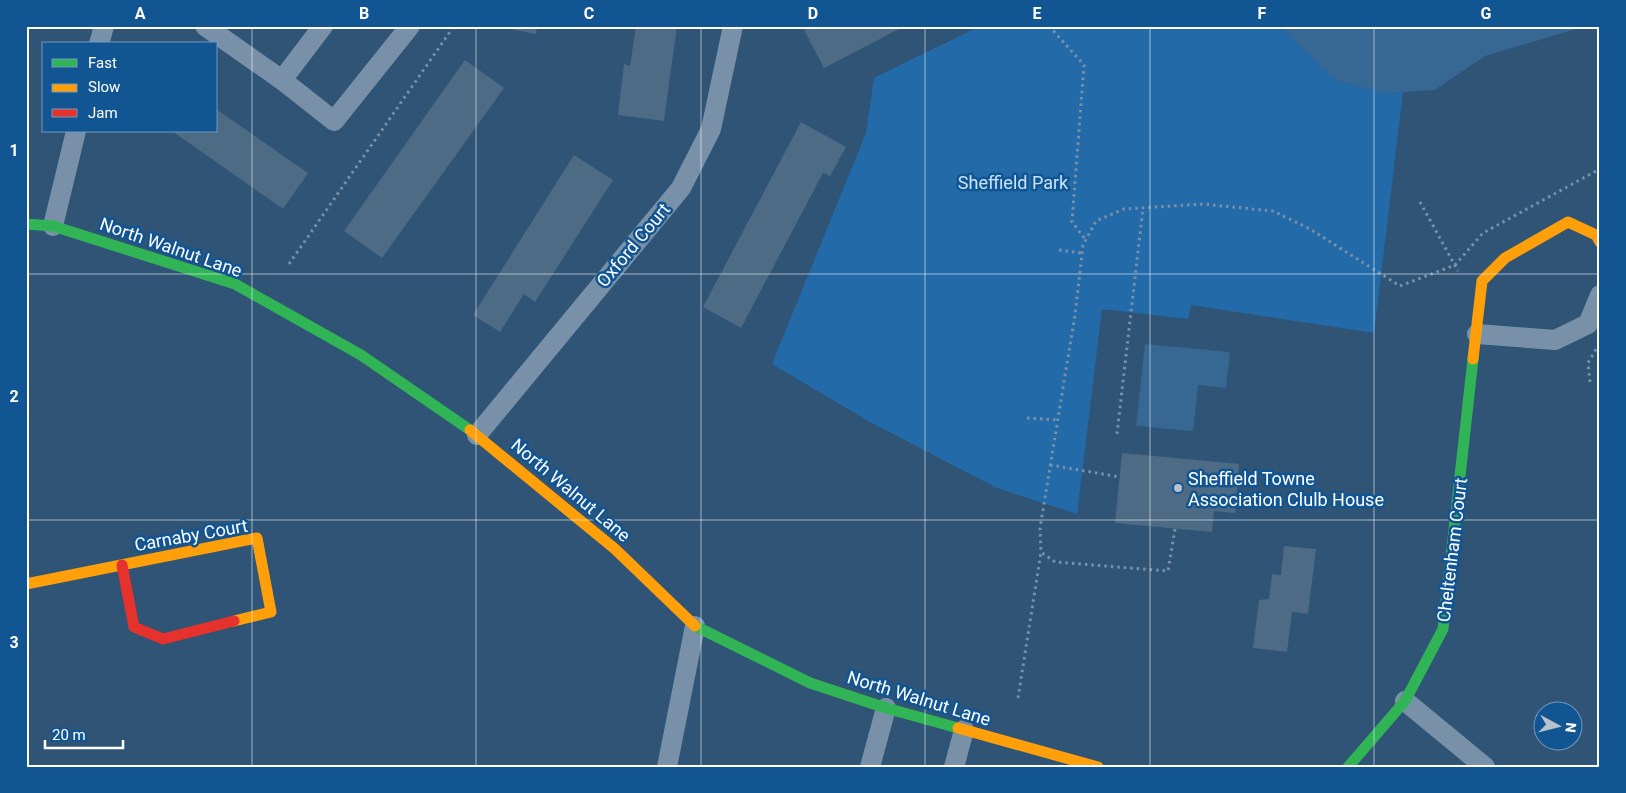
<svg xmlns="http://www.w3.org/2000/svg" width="1626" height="793" font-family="Roboto,sans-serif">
<rect width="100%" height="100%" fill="#2f5476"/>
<path fill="#236aa9" d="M980 26H1280L1335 80 1384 93 1403 92 1374 333 1191 305 1188 319 1102 309 1077 514 997 488 870 422 772 364 866 133 874 78Z"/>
<g fill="#376793">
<path d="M1280 26H1586L1485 56 1435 90 1384 93 1335 80Z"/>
<path d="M1145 344 1230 352 1226 388 1198 385 1193 431 1136 426Z"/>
</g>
<g fill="#4d6b85">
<path d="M495 26H537L536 34Z"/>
<path d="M636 26H677L664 121 618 115 624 64 630 66Z"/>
<path d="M812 26H905L824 68 804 30Z"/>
<path d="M465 60 504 88 382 258 344 231Z"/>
<path d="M216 109 308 173 283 209 172 131H216Z"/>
<path d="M801 122 846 147 830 176 823 173 741 328 703 307Z"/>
<path d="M574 155 613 180 535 302 524 294 500 332 473 315Z"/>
<path d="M1122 453 1239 464 1235 513 1214 511 1212 532 1115 523Z"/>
<path d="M1284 546 1316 549 1308 614 1292 612 1287 652 1253 648 1259 600 1269 599 1272 574 1281 575Z"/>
</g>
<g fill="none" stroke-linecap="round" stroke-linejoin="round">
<g stroke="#7891a9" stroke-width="3" stroke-dasharray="2.5 4" stroke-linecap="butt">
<path d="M1049 26 1084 65 1072 222 1085 239"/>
<path d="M1420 202 1458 271"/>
<path d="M1059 250 1082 253"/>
<path d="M289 264 454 26"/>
<path d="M1590 382 1588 363 1598 346"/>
<path d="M1027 418 1058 420"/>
<path d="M1117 434 1143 208"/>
<path d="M1050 465 1120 477"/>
<path d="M1175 529 1168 571 1055 562 1041 552 1040 528 1075 315 1083 245 1096 221 1124 209 1203 204 1273 211 1310 229 1400 286 1455 265 1483 233 1598 170 1600 173"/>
<path d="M1018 698 1041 552"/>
</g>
<g stroke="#7891a9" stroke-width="20">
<path d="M205 26 282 80 334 121 410 26"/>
<path d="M99 44 104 26"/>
<path d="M282 80 323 26"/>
<path d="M53 226 76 131"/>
<path d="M1477 334 1555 340 1588 324 1600 295"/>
<path d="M477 435 681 188 711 129 733 26"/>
<path d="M1405 701 1485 767"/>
<path d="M667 767 695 626"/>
<path d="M870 767 886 708"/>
<path d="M954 767 964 730"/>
</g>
<g stroke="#30b455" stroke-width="11">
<path d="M26 224 53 226 235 284 361 355 470 430"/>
<path d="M695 626 810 683 886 708 958 728"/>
<path d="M1348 767 1405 701 1443 629 1473 359"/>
</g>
<g stroke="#ff9f0a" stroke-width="11">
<path d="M1473 359 1482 281 1505 258 1568 222 1596 235 1600 242"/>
<path d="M470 430 615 549 695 626"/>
<path d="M26 584 257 538 271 612 234 621"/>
<path d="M958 728 1098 767"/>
</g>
<path stroke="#e5322d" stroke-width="11" d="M122 565 134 627 163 639 234 621"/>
</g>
<path fill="none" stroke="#fff" stroke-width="1" stroke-opacity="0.55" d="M252 26V767M476 26V767M701 26V767M925 26V767M1150 26V767M1374 26V767M26 274H1600M26 520H1600"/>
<circle fill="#b6c3cf" stroke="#125593" stroke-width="2" cx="1178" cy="488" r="5"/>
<g text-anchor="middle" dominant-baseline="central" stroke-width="5" stroke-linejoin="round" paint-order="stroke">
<g font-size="18" fill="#c8e4fd" stroke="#125593">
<text x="1013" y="182">Sheffield Park</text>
</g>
<g font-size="18" fill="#fff" stroke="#125593">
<text transform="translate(633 245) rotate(-50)">Oxford Court</text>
<text transform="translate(171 247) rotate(19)">North Walnut Lane</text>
<text transform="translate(571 490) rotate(40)">North Walnut Lane</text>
<text transform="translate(191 535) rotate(-10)">Carnaby Court</text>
<text transform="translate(1452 550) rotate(-83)">Cheltenham Court</text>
<text transform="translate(919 698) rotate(17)">North Walnut Lane</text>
</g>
<g font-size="18" fill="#fff" stroke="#125593" text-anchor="start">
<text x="1188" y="478">Sheffield Towne<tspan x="1188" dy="21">Association Clulb House</tspan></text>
</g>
</g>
<rect width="1626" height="793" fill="none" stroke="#125593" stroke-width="55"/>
<rect x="42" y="42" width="175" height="90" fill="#125593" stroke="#7199be"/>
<rect x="52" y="59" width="25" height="8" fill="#30b455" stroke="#7199be"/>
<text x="88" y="68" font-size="15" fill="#ffffff">Fast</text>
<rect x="52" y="84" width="25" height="8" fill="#ff9f0a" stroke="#7199be"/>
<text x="88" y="92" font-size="15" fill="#ffffff">Slow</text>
<rect x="52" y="109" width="25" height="8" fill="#e5322d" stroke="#7199be"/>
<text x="88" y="118" font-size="15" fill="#ffffff">Jam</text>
<g transform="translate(1558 726) rotate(97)"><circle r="24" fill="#125593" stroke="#7199be"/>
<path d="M0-4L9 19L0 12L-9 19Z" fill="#b6c3cf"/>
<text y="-8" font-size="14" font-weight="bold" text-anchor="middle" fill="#ffffff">N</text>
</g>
<path d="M45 740v8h78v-8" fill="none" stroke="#ffffff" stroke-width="2.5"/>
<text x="52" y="740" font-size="15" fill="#ffffff" stroke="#125593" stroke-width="4" paint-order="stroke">20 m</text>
<rect x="28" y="28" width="1570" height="738" fill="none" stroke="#fff" stroke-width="2"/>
<g font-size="16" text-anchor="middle" font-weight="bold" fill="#fff">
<text x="140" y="19">A</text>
<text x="364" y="19">B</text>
<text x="589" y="19">C</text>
<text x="813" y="19">D</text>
<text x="1037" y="19">E</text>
<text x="1262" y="19">F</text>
<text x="1486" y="19">G</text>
<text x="14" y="156">1</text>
<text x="14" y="402">2</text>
<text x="14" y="648">3</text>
</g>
</svg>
